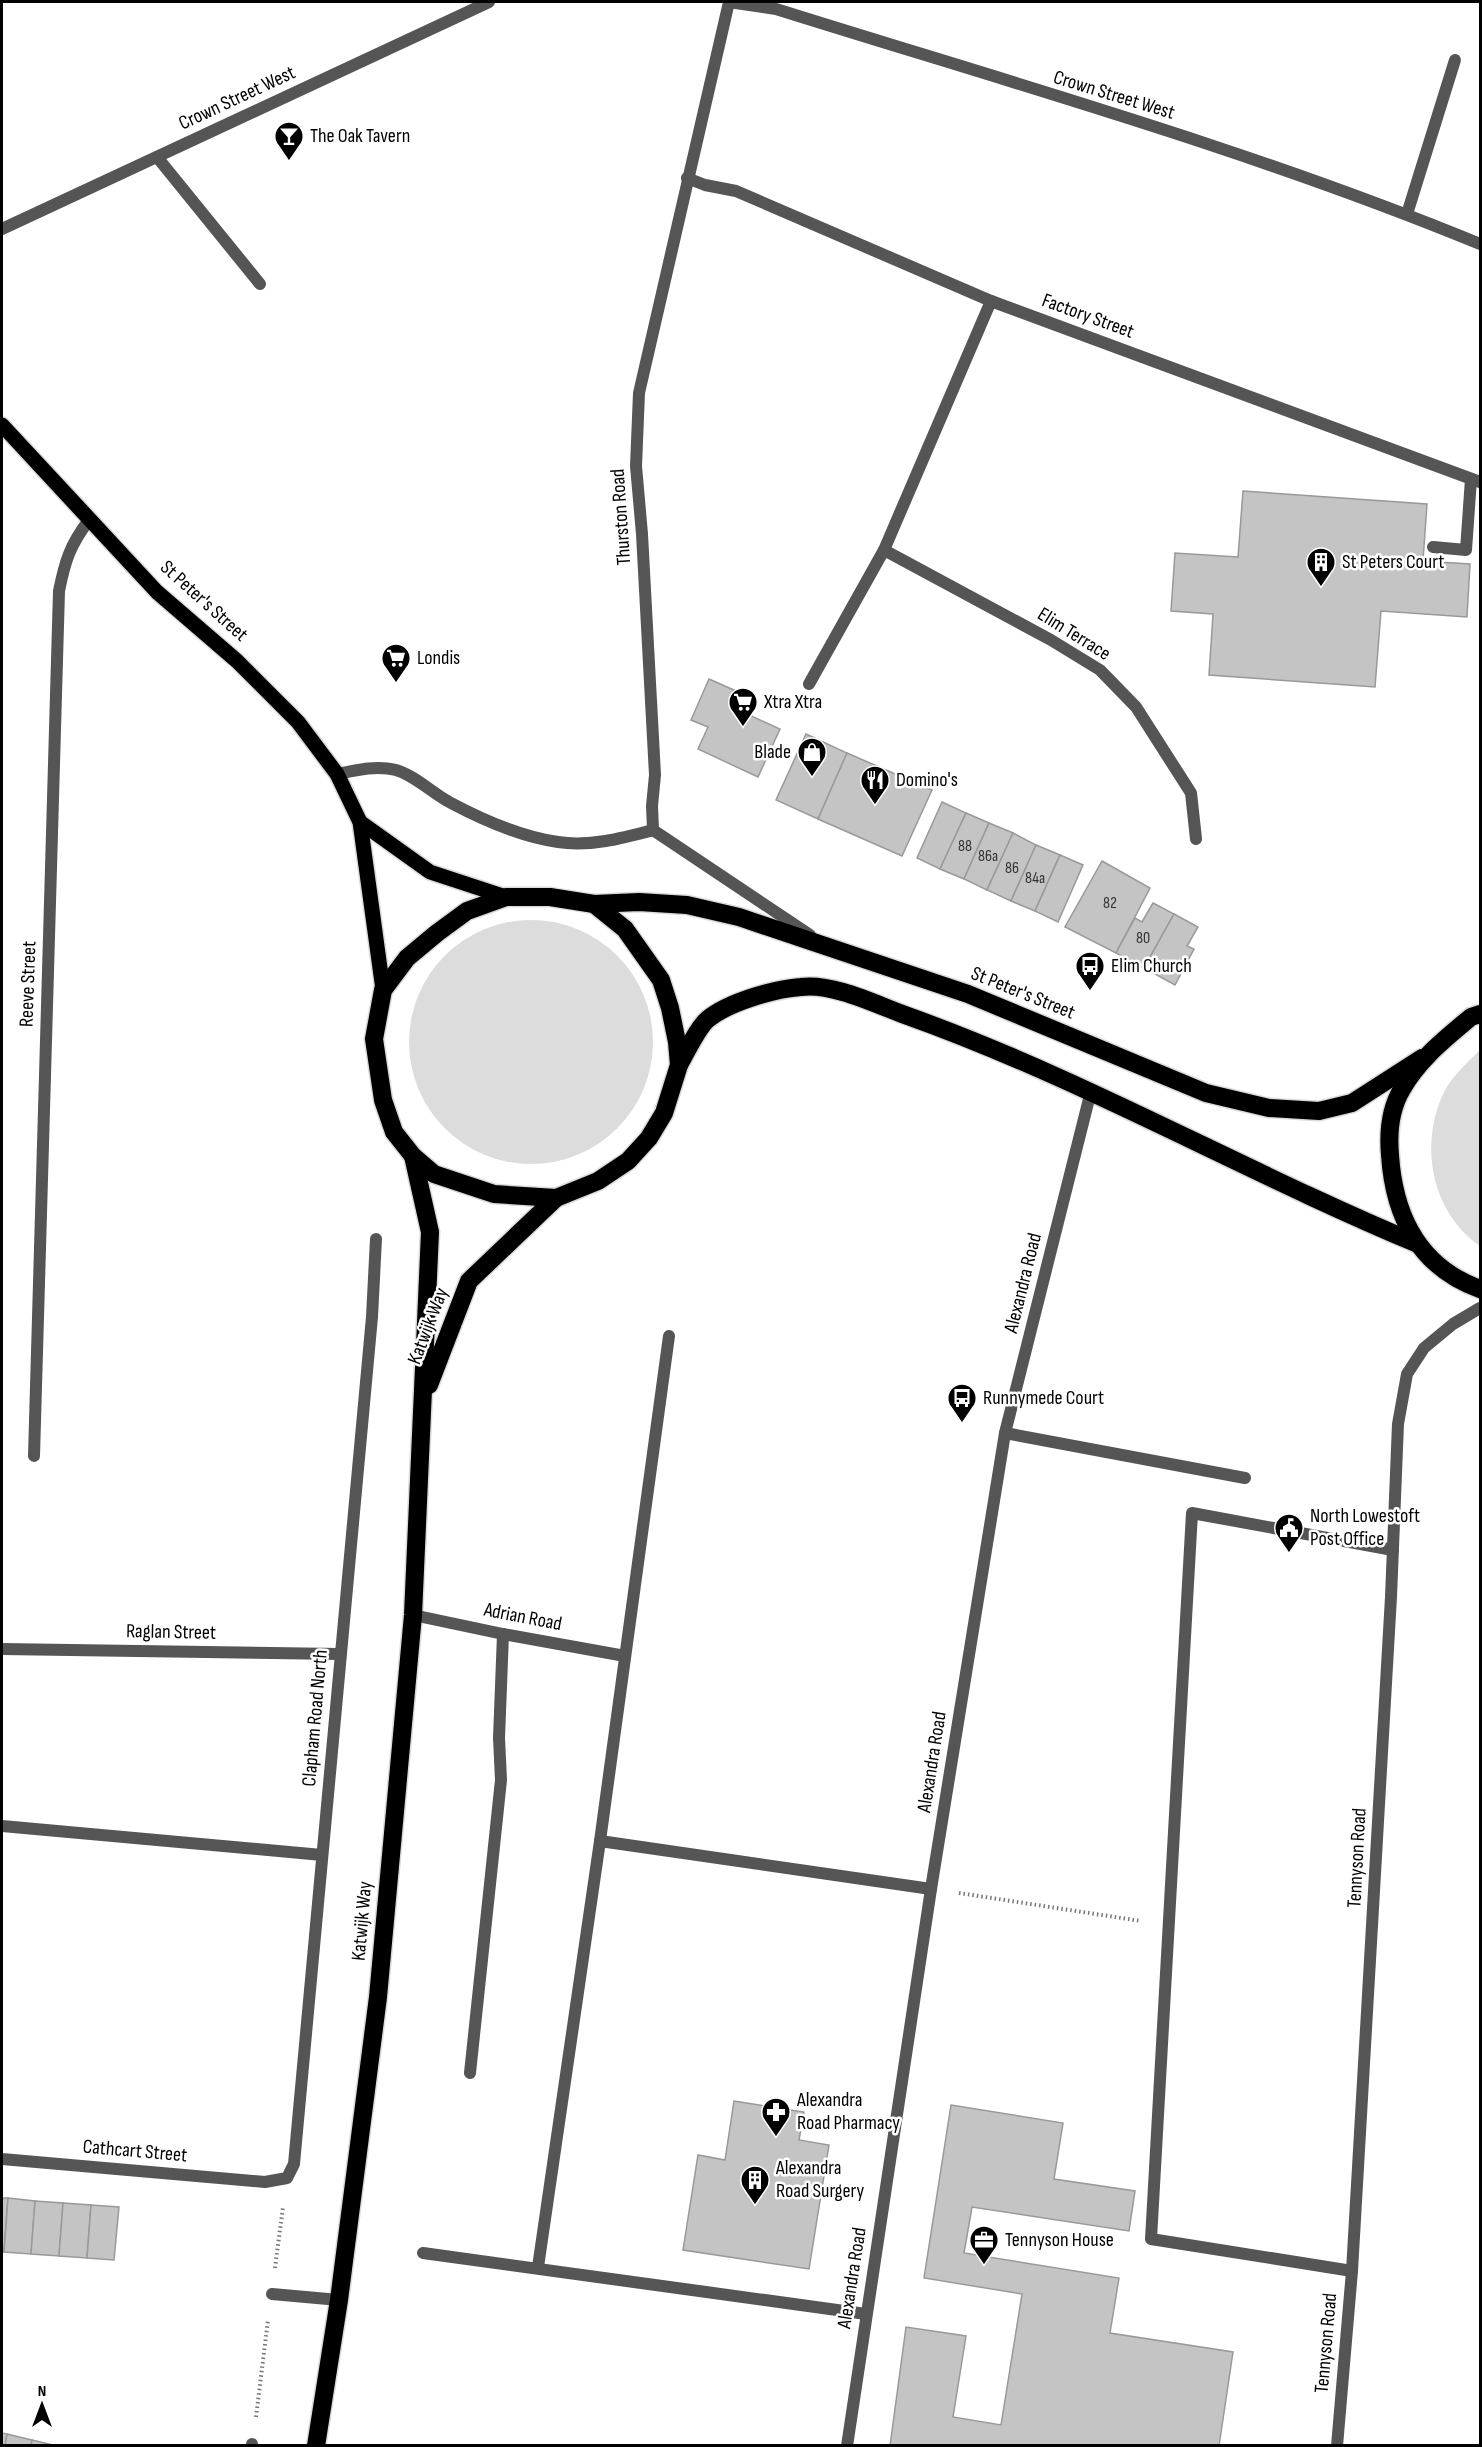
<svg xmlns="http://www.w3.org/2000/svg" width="1482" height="2447" font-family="'Sofia Sans Condensed',sans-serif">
<rect width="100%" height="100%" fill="#fff"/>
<g fill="#dcdcdc">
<circle cx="531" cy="1042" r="122"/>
<path d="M1480 1050V1246C1431 1212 1419 1144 1444 1092 1453 1075 1467 1063 1480 1050Z"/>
</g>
<g fill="#c4c4c4" stroke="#999" stroke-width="1.5">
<path d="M1243 491 1427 504 1423 561 1470 564 1467 617 1381 611 1375 687 1209 675 1213 614 1171 611 1175 553 1238 557Z"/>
<path d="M709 679 754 699 747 714 780 729 758 777 698 749 708 727 691 720Z"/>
<path d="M806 734 847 753 818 819 776 800Z"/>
<path d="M847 753 932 790 902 856 818 819Z"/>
<path d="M942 802 966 813 940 869 917 858Z"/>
<path d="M966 813 989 823 964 879 940 869Z"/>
<path d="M989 823 1013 833 987 890 964 879Z"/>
<path d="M1013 833 1036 845 1011 901 987 890Z"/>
<path d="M1036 845 1060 855 1035 911 1011 901Z"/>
<path d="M1060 855 1083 865 1058 922 1035 911Z"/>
<path d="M1102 861 1150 888 1116 953 1065 927Z"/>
<path d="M1153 903 1174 914 1144 968 1116 953 1135 918 1142 922Z"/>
<path d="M1174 914 1198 927 1187 946 1194 949 1175 985 1144 968Z"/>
<path d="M734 2101 804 2112 799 2140 829 2145 809 2269 683 2250 698 2155 725 2160Z"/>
<path d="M951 2105 1063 2123 1054 2179 1135 2191 1129 2231 972 2207 964 2253 1119 2278 1110 2333 1233 2352 1219 2446H890L906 2327 966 2336 953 2417 1001 2425 1022 2294 924 2278Z"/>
<path d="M2 2198H8L4 2252H2Z"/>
<path d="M8 2198 35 2201 31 2254 4 2252Z"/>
<path d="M35 2201 63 2203 59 2256 31 2254Z"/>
<path d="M63 2203 91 2205 87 2258 59 2256Z"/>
<path d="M91 2205 119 2207 114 2260 87 2258Z"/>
<path d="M2 2433 7 2434 5 2446H2Z"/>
<path d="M7 2434 32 2440 31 2446H5Z"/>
<path d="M32 2440 57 2446H31Z"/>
</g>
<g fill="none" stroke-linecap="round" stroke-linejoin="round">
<g stroke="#dbdbdb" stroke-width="18">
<g id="primary">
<path d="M2 425 157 592 237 661 298 722 337 774 360 822 383 990"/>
<path d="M360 822 430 872 506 897"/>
</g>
</g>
<g stroke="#dbdbdb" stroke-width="21">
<g id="highway">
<path d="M506 897H550L594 904 625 929 661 980 670 1008 677 1042 679 1065 664 1113 649 1138 628 1161 598 1181 556 1198 494 1194 434 1174 413 1156 394 1132 383 1100 374 1039 383 990 407 958 437 933 467 911Z"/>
<path d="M594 904 639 902 687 905 739 917 968 994 1206 1093 1269 1108 1319 1111 1352 1103 1422 1058"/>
<path d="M1480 1014 1471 1017C1445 1039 1419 1059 1402 1089 1390 1109 1388 1132 1390 1155 1394 1216 1419 1267 1480 1289"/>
<path d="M679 1065C686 1053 698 1027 708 1019 729 1002 774 989 801 987 833 983 875 1004 905 1015 1082 1078 1245 1172 1418 1244"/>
<path d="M429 1385 469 1281 556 1198"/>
<path d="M316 2446 339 2300 378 1997 413 1615 430 1232 413 1156"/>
</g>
</g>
<g stroke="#777" stroke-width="4" stroke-dasharray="1.5 3" stroke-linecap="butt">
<path d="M959 1893 1141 1921"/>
<path d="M275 2268 283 2207"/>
<path d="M256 2417 268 2320"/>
</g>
<g stroke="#555" stroke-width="12">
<path d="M157 157 260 284"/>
<path d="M1407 214 1455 60"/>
<path d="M884 550 1051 640 1100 670 1136 707 1191 793 1196 839"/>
<path d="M337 774C356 770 377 765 396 770 416 776 433 794 451 803 483 820 522 837 558 842 590 847 623 838 653 830"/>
<path d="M1005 1433 1245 1478"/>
<path d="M2 1826 322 1855"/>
<path d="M470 2073 501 1780 499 1738 503 1634"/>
<path d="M1352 2271 1151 2239 1192 1513 1393 1550"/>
<path d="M272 2294 339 2300"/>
</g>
<g stroke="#555" stroke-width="12">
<path d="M729 2 639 393 636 466 642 534 655 775 652 806 653 830 810 935"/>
<path d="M729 2 776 9C1012 83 1252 150 1480 244"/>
<path d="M687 178 705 185 736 191 991 301 1480 482"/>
<path d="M2 229 489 2"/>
<path d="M1433 547 1466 550 1471 479"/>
<path d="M809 684 884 550 991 301"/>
<path d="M34 1456 59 591C65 561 70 545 89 520"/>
<path d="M413 1615 503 1634 625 1656"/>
<path d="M2 1649 340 1654"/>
<path d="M600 1841 931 1889"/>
<path d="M2 2159 265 2182 287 2178 294 2164 372 1317 376 1239"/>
<path d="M423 2253 866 2314"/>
<path d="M538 2267 600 1841 669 1336"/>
<path d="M252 2446V2444"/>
<path d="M847 2446 931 1889 1005 1433 1091 1091"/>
<path d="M1337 2446 1352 2271 1391 1597 1398 1424 1407 1374 1424 1348 1453 1324 1480 1308"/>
</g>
<use href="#primary" stroke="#000" stroke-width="15"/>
<use href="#highway" stroke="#000" stroke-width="18"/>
</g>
<defs>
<g id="bar-pin" transform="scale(1.5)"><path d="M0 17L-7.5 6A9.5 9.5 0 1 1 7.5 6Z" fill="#000" stroke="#fff"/><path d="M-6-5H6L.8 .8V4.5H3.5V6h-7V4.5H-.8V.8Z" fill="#fff"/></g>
<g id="building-pin" transform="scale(1.5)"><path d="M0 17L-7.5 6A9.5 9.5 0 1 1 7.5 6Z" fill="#000" stroke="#fff"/><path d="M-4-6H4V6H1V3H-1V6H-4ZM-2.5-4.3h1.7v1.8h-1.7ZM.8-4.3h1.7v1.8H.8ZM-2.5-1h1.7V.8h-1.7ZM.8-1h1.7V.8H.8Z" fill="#fff"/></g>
<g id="supermarket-pin" transform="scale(1.5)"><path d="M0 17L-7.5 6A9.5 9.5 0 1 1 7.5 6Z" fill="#000" stroke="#fff"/><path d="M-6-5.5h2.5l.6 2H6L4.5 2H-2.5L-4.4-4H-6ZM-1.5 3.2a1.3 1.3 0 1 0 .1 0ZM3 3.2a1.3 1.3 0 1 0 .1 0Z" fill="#fff"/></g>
<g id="shop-pin" transform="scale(1.5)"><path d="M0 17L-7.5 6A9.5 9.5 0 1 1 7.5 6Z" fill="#000" stroke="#fff"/><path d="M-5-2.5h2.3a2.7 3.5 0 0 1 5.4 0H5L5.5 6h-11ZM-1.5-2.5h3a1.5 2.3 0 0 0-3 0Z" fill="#fff"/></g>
<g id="restaurant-pin" transform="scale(1.5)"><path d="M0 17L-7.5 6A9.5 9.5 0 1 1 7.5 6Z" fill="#000" stroke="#fff"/><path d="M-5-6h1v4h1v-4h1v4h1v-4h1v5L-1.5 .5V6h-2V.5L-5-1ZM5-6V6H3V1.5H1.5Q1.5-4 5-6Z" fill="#fff"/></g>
<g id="bus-pin" transform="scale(1.5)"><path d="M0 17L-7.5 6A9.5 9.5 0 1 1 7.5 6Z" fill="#000" stroke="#fff"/><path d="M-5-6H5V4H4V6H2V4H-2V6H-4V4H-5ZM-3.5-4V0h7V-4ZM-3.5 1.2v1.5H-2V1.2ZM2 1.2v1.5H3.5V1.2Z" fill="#fff"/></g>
<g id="civic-pin" transform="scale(1.5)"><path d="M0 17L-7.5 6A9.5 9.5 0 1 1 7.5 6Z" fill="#000" stroke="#fff"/><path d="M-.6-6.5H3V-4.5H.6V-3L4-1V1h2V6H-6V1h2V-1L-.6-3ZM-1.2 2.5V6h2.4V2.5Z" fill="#fff"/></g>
<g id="pharmacy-pin" transform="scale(1.5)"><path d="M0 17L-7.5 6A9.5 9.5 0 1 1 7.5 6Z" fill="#000" stroke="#fff"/><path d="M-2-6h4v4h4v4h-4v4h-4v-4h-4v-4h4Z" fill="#fff"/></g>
<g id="office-pin" transform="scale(1.5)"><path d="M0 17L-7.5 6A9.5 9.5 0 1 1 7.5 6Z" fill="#000" stroke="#fff"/><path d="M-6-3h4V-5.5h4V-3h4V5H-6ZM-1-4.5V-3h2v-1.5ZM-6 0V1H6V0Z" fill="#fff"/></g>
</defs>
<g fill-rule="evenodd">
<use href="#bar-pin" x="289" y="136"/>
<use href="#building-pin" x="1321" y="562"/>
<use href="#supermarket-pin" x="396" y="658"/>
<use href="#supermarket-pin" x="743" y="702"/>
<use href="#shop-pin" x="812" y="752"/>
<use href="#restaurant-pin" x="875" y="780"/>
<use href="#bus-pin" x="1090" y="966"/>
<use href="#bus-pin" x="962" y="1398"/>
<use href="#civic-pin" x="1289" y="1528"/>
<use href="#pharmacy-pin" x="776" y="2112"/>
<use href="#building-pin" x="755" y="2180"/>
<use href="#office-pin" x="984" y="2240"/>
</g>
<g text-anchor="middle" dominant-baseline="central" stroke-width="5" stroke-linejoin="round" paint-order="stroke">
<g font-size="16" fill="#313131">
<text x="965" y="846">88</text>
<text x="988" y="856">86a</text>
<text x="1012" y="868">86</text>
<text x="1035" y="878">84a</text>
<text x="1110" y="903">82</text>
<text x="1143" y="938">80</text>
</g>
<g font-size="20" fill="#000" stroke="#fff">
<text transform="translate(1114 95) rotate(17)">Crown Street West</text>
<text transform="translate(237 98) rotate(-25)">Crown Street West</text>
<text transform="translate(1088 316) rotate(20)">Factory Street</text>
<text transform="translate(621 517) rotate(-94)">Thurston Road</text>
<text transform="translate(204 601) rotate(42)">St Peter's Street</text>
<text transform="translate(1074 634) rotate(32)">Elim Terrace</text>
<text transform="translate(28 984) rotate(-88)">Reeve Street</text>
<text transform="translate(1023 993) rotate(22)">St Peter's Street</text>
<text transform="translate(1023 1283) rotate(-76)">Alexandra Road</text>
<text transform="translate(428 1326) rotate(-69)">Katwijk Way</text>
<text transform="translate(523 1617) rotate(11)">Adrian Road</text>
<text transform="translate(171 1632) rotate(1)">Raglan Street</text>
<text transform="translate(315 1718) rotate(-85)">Clapham Road North</text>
<text transform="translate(932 1762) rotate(-81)">Alexandra Road</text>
<text transform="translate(1357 1858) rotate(-87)">Tennyson Road</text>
<text transform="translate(362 1921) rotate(-85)">Katwijk Way</text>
<text transform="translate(135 2151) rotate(5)">Cathcart Street</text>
<text transform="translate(852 2278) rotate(-81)">Alexandra Road</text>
<text transform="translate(1326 2343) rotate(-85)">Tennyson Road</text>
</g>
<g font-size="20" fill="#000" stroke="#fff" text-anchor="start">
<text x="310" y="136">The Oak Tavern</text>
<text x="1342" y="562">St Peters Court</text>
<text x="417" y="658">Londis</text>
<text x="764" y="702">Xtra Xtra</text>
<text x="791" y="752" text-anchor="end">Blade</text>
<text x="896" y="780">Domino's</text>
<text x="1111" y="966">Elim Church</text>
<text x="983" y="1398">Runnymede Court</text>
<text x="1310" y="1516">North Lowestoft<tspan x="1310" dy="23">Post Office</tspan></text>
<text x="797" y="2100">Alexandra<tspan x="797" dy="23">Road Pharmacy</tspan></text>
<text x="776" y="2168">Alexandra<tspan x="776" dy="23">Road Surgery</tspan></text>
<text x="1005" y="2240">Tennyson House</text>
</g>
</g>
<rect width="1482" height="2447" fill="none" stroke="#000000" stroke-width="6"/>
<g transform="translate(42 2405)" stroke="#ffffff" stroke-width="4.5" paint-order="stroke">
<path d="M0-4.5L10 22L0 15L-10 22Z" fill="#000000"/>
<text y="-9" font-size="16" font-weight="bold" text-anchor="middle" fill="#000000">N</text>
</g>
</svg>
